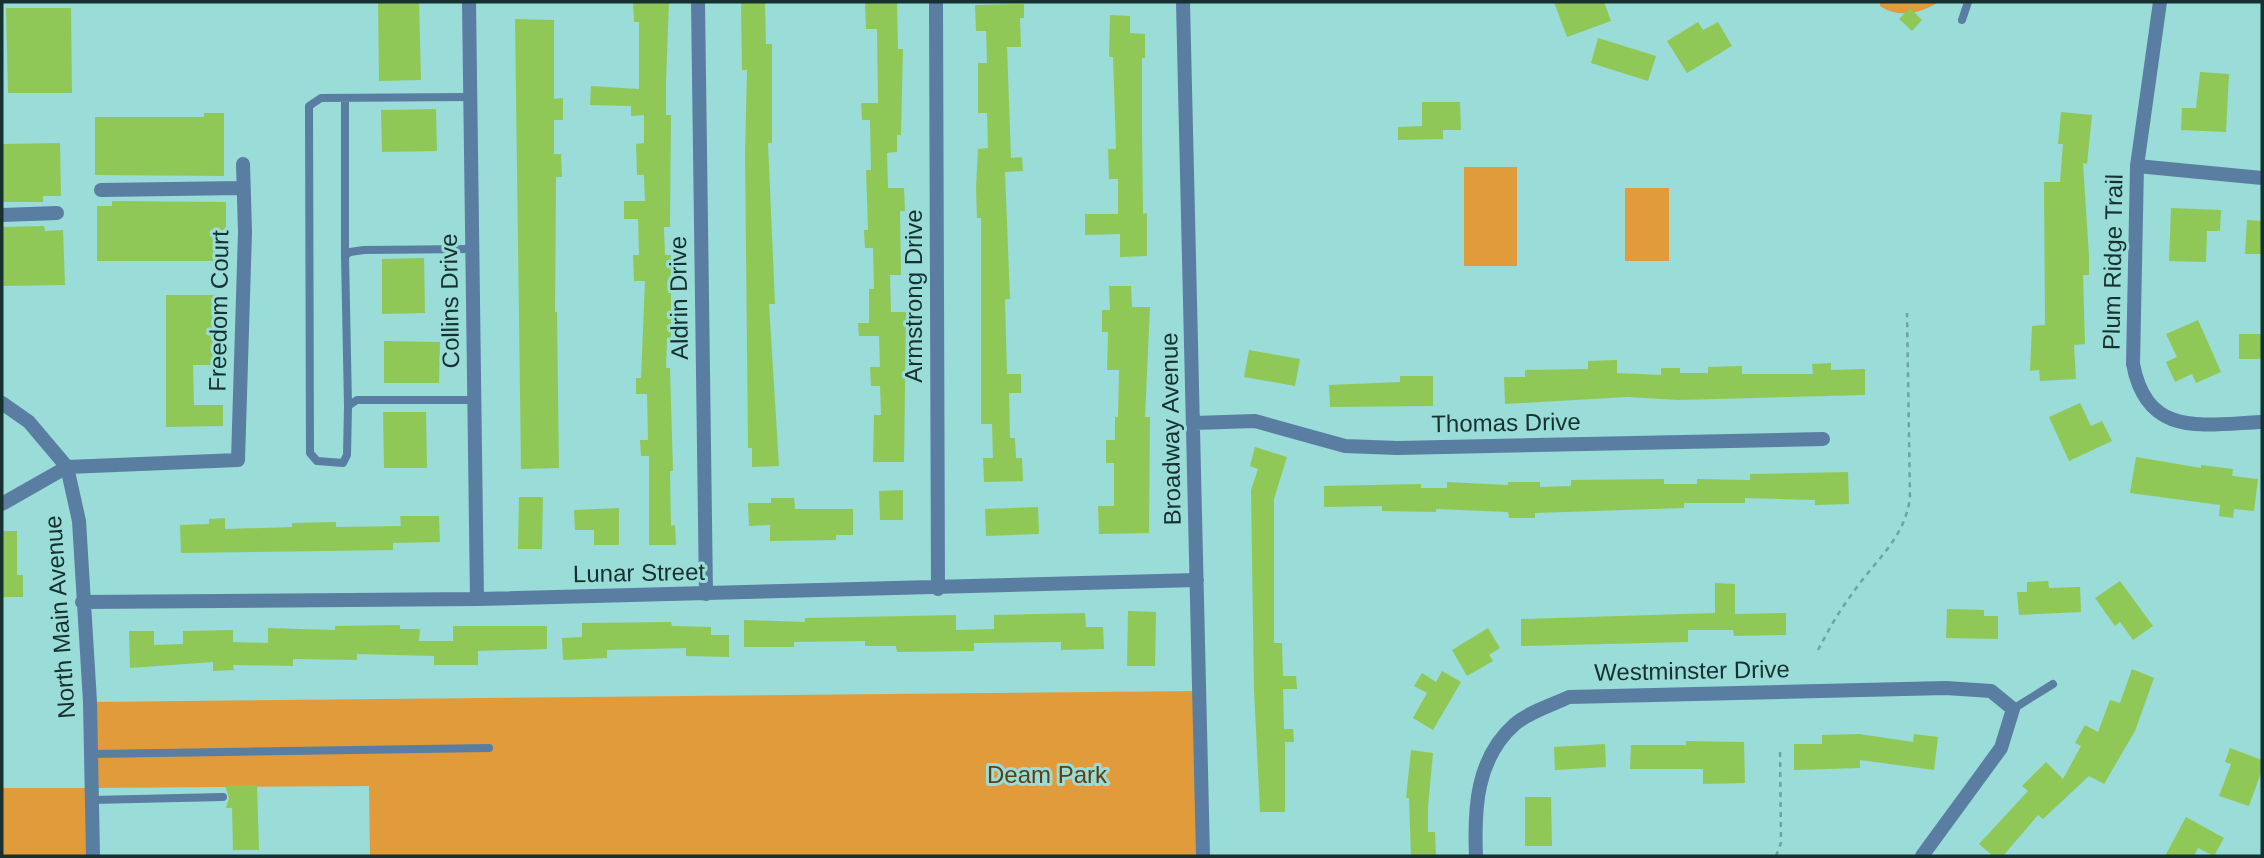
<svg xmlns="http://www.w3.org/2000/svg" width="2264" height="858" viewBox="0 0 2264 858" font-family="Helvetica,sans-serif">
<rect width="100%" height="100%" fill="#99dcd8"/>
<!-- green -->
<path fill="#e29b3a" d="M1880,2H1936L1937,3C1919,14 1897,18 1880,6Z
M1464,167H1517V266H1464Z
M1625,188H1669V261H1625Z
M1199,691L1203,856H370L369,786L92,788L93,856H2V788H92L90,702Z"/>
<!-- building -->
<path fill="#90c857" d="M378,2H419L421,80L379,81Z
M633,2H669L666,82V115H671L670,227H664L665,255H671V339L667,338L666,368H670L673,471H670L671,526L675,525L676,545H649V456H641L640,440H648L647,394H636V378H641L645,281H634L633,255H639L638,219H624V201H645L644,175H637L636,144L644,143V115L631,116V106L590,105L591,86L639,89V22H634Z
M741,2H765L766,44H772V143H768L775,304H769L779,466L752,467V448H748L745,153L747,70H742Z
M865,2H897L898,49H903L901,135H897V152L887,153L888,188H904L905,211H900L901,275H890L891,312H906L904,462H873L874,415H881L880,386H871L870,367H880L879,336H859L858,323H869V289H874L873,248H865L864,230H868L866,170H871L870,120H862L861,103H878L877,29H866Z
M1554,2H1604L1611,21L1567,37Z
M1024,4V18H1020L1021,47H1007L1011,158L1022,157L1023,171L1005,172L1010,299H1005L1007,374H1021V393H1009L1010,438H1015L1016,458H1022L1023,481L984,482L983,458H993L992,424H981V218H977L976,188L978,149L988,148L987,113H978V63H987L986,31H976L975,5Z
M6,8H71L72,93H8Z
M1910,8L1922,20L1912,31L1899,19Z
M1110,15L1130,16V33L1145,34V58H1142V130L1143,214L1147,213V256L1120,257V234L1085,235V214H1118V179H1109L1108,149H1116L1113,57H1109Z
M515,19L554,20V99L563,98V120H554V154H561L562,177H556L555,312H557L559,468L521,469Z
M1698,22L1703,30L1718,22L1732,46L1687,73L1667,41Z
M1598,38L1656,56L1648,81L1591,63Z
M2200,72L2229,74L2226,132L2181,130L2182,108H2196Z
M1422,102H1460L1461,130H1443V139L1398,140V127L1422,126Z
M436,109L437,151L382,152L381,110Z
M2061,112L2092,115L2087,164L2083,163L2089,256V275H2083L2085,344L2074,345L2076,379L2040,381L2039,370L2030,371L2032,326L2045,325L2044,182H2060L2063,144H2058Z
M204,113H224V176L95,175V117H204Z
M60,143L61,196H43V202H2V144Z
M112,201L226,202V261H97V206H112Z
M2171,208L2221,210L2220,231H2207L2206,262L2169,261Z
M2247,220L2262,221V254H2245Z
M44,226L45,231L63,230L65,285L2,286V227Z
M424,258L425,313L382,314V259Z
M1109,286H1131L1132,307H1150L1145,417H1150L1149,533L1099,534L1098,506H1114V463H1106V440H1115V417H1118L1119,370H1107L1108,332H1102V310H1110Z
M166,295H221L222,365H193L194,405H223V426L166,427Z
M2198,320L2221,372L2196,383L2192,374L2175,382L2166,362L2177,357L2166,334Z
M2239,334H2262V359H2239Z
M384,341L440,342L439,383H384Z
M1249,350L1300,359L1295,386L1244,377Z
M1617,360V373L1661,375V368H1680V373H1708V367L1742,366V374H1813L1812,364L1831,363V370L1865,369V395L1679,400L1627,397L1505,404L1504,377H1525V370L1588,369V361Z
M1400,376H1433V406L1330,407L1329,385L1400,382Z
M2080,403L2091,426L2102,421L2112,441L2069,461L2049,417Z
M383,412H426L427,468H384Z
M1255,447L1287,457L1274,499V643H1282L1283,676H1296L1297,689H1283L1284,729H1293L1294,742H1285V812H1260L1254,690L1251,490L1258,469L1250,466Z
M2136,457L2201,468V465L2233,469L2232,476L2258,479L2254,511L2234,509L2233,518L2219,516L2220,505L2130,493Z
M1848,472L1849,504L1815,505V500L1745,498V503H1684V508L1535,513V518H1509L1508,512L1436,509V512L1382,511V506L1324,507V486L1421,484V488H1447V482L1508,485V482H1540V487L1571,486V480L1664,479V484H1697V479L1750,480V474Z
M903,490V520H880L879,491Z
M519,497H543L542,549H518Z
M771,498H794L795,509H853V535H836V540L770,541V525L749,526L748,503H771Z
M1038,507L1039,534L986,536L985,509Z
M619,508V545H594V530H575L574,510Z
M400,516H439L440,542L393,543V550L181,553L180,525L209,524V519L225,518V529L292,527V523L336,522V527L401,526Z
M2,531H17V575H23V597H2Z
M2048,581L2049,588L2080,587L2081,612L2019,615L2017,592H2027V582Z
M2120,581L2153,626L2133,640L2120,622L2115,626L2095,598Z
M1715,583L1735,584V614L1786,613V635L1734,636L1733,630H1688V642L1521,646V619L1715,613Z
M1947,609L1984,610V616H1998V639L1946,638Z
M1128,611L1156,612L1155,666H1127Z
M1085,613L1086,627H1103L1104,649L1061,650V642L974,643V651L897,652L896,646H865V641L794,642V647H744V620L805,622V618L956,615V630L994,629V615Z
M671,622L672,626L711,627V635H729V657L686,656V648L607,650V658L563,660L562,638L582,637V623Z
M400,625V629H420L419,641H453V626H547V649L478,651V665H434V656L357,654V660L293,659V666L233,665L234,670L213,671V662L130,668L129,631H154V645L183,644V631L233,630V642L268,643V628L335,630V626Z
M1488,628L1500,648L1489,655L1493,661L1467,676L1452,650Z
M2132,669L2154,678L2135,731L2104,784L2089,776L2043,819L2038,815L2003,856H1993L1979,844L2028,791L2022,786L2046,762L2063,779L2081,746L2075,743L2085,725L2098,732L2110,700L2120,703Z
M1442,671L1461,682L1433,730L1413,718L1427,693L1414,686L1422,673L1436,682Z
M1859,734L1913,742L1914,734L1938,737L1934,770L1860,760V768L1794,770V744H1822V735Z
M1686,741L1744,742L1745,783L1703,784V769H1630L1631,745H1686Z
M1605,744L1606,767L1555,770L1554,747Z
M2230,748L2262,760V770L2249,806L2219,796L2231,764L2225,762Z
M1411,750L1433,753L1428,807V832H1435L1436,856H1411L1409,798H1406Z
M257,785L259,850H233L232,808H226L229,798L225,786Z
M1525,797H1551L1552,846H1525Z
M2186,817L2224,838L2214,856L2198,848L2194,856H2165Z"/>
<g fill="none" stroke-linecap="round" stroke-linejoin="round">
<!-- path -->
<path stroke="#6ea4a1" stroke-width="2.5" stroke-dasharray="5 5" stroke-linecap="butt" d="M1818,650C1828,631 1839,611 1852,594C1875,560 1904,540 1910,498L1907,313
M1776,856L1781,843L1780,748"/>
<!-- lane -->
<path stroke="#5a7da2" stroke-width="8" d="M1962,20L1968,2
M470,97L321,98L309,106L310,453L317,461L343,463L347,455L348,406L357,400H474
M345,99V256
M348,406L345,256L350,252L364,250L472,249
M2013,709L2053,684
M92,754L489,748
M92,800L223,797"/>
<!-- street -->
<path stroke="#5a7da2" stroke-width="14" d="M469,2L477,599
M698,2L706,594
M936,2L938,589
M1183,2L1203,856
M2160,2L2137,166L2133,364C2147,437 2200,425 2260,422
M2137,166L2262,178
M101,190L242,188
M2,215L57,213
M2,403L29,422L67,467L79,521L90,702L93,856
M1194,423L1255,421L1345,446L1397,448L1823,439
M2,504L67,467L238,460L245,232L243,164
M82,602L477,599L1197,580
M1476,856C1474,809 1476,758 1515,724C1529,712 1552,705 1569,697L1946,688L1991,691L2013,709L2001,748L1922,856"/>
</g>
<g text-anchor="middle" stroke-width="6" stroke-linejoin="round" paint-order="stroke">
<!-- street labels -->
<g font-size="24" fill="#163130" stroke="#99dcd8">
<text transform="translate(2113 262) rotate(-89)" y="8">Plum Ridge Trail</text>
<text transform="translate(914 296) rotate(-90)" y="8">Armstrong Drive</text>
<text transform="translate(679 298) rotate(-91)" y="8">Aldrin Drive</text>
<text transform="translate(450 301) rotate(-91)" y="8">Collins Drive</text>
<text transform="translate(219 311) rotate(-89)" y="8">Freedom Court</text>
<text transform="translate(1506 423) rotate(-1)" y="8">Thomas Drive</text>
<text transform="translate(1171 429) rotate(-91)" y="8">Broadway Avenue</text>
<text transform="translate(639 573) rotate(-1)" y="8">Lunar Street</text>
<text transform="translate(60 617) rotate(-94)" y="8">North Main Avenue</text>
<text transform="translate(1692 671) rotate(-1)" y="8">Westminster Drive</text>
</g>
<!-- park labels -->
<g font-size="24" fill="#5f3e11" stroke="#99dcd8">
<text x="1047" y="783">Deam Park</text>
</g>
</g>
<!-- border -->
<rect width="2264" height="858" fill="none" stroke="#163130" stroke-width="7"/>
</svg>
